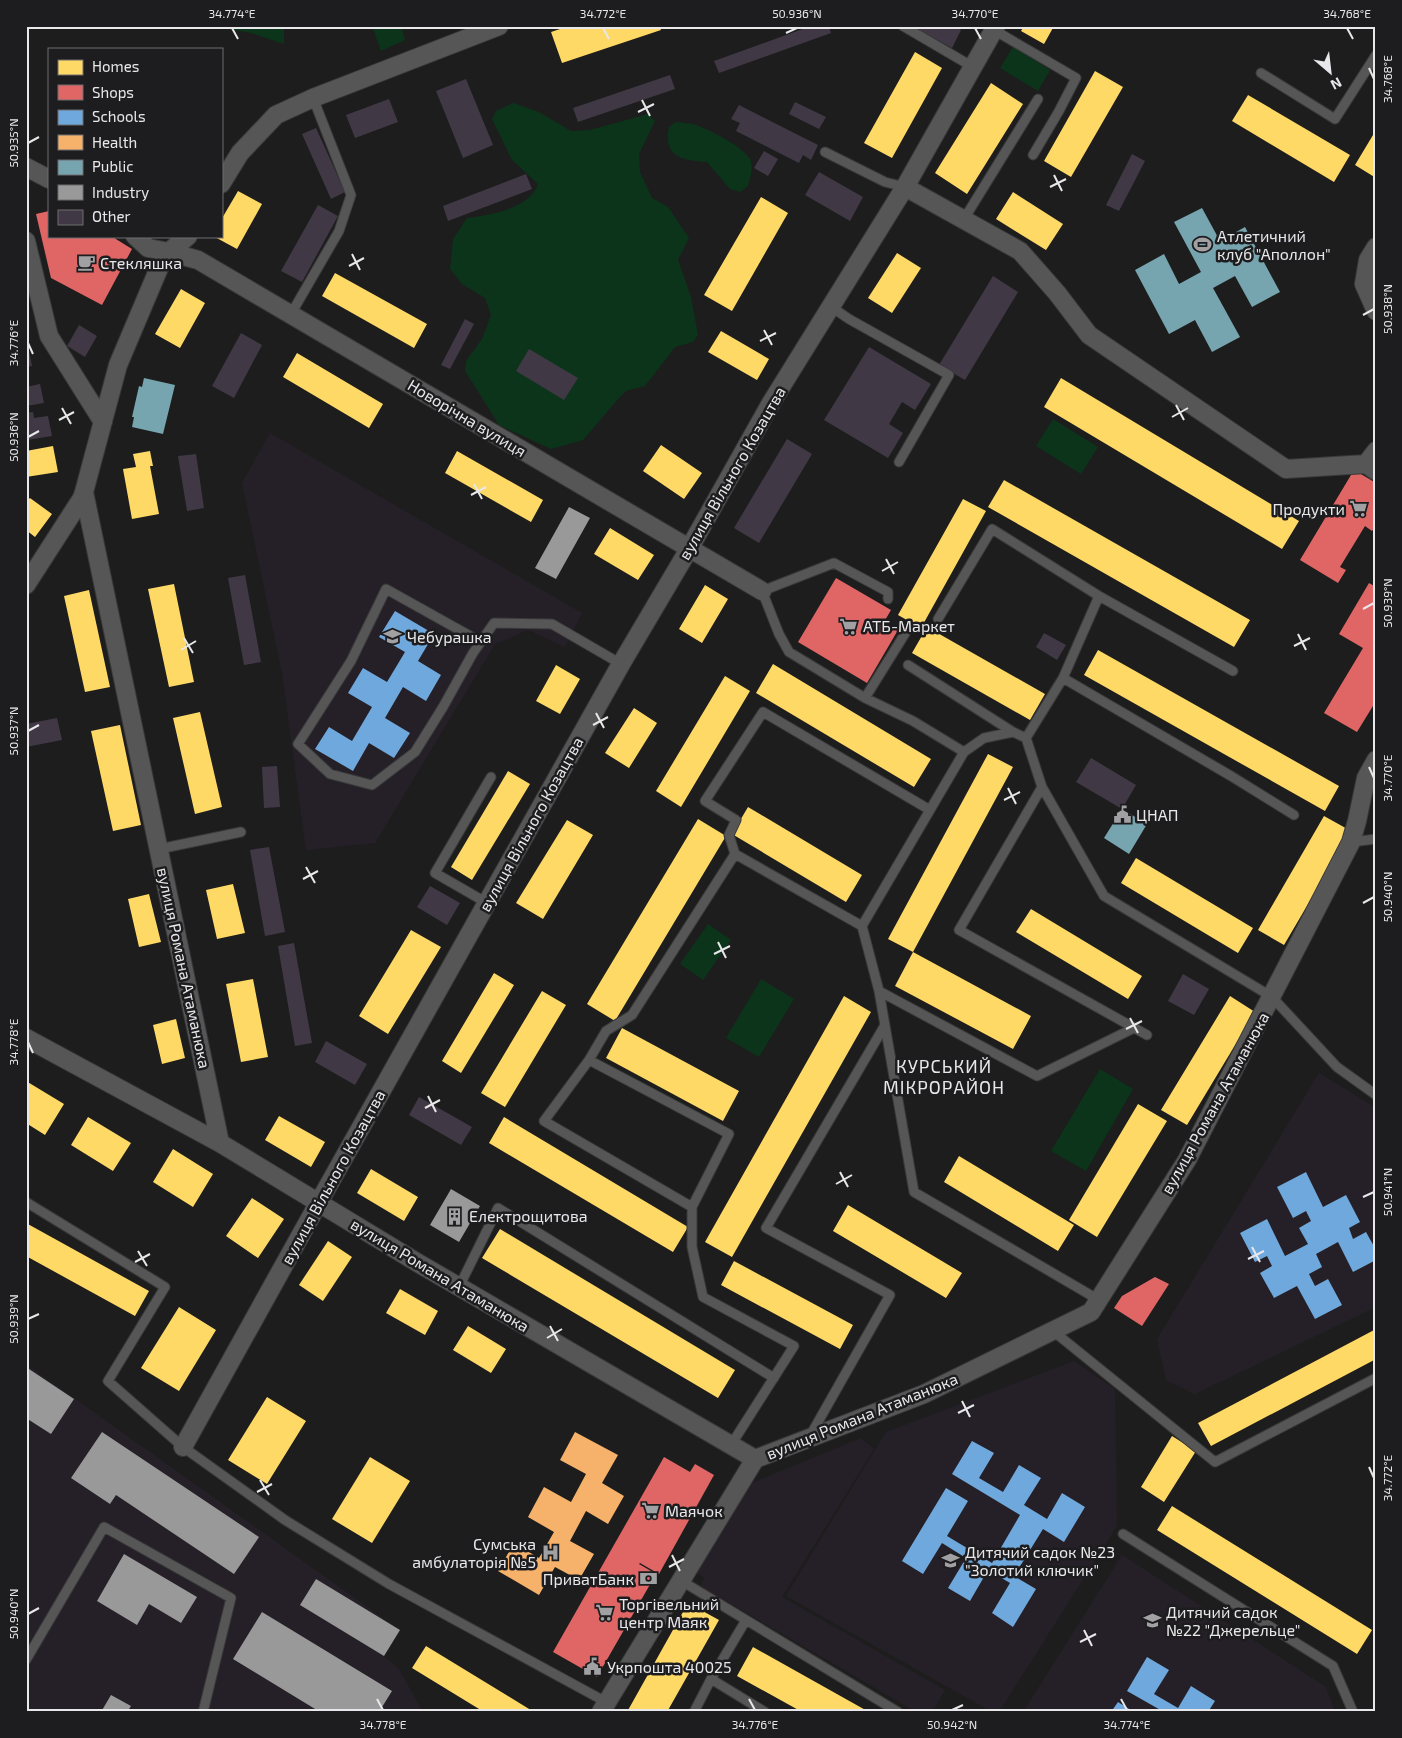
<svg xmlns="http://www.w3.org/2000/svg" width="1402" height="1738" viewBox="0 0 1402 1738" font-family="'Exo 2',sans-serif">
<rect width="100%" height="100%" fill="#1d1d1d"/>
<!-- built -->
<path fill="#252027" d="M270,433L582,613L565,647L528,630L495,644L375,843L306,850L282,673L242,483Z
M1319,1073L1376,1108V1307L1195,1394L1166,1380L1157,1339Z
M1074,1361L1115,1389L1117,1526L999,1712H992L786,1596L886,1432Z
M26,1364L400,1630L384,1656L399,1669L423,1712H26Z
M861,1438L874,1449L782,1597L945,1690L933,1712H916L700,1586L704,1577L695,1573L747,1485Z
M1122,1555L1326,1687L1335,1712H1023Z"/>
<!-- green -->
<path fill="#0c341a" d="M228,26H284V44L251,33L228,29Z
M372,26H401L405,40L381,51Z
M1013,47L1050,70L1038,91L1000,68Z
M513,103L539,112L571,131L590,130L648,114L655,121L639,154L640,172L652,198L668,207L689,238L678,260L691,297L698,335L693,342L675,347L645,386L626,391L619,398L583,440L551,449L499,425L465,371L466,361L482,339L491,315L485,298L462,284L450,269L453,239L467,218C489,215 530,209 538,184L512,160L492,119L496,111Z
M676,122C683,123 690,123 696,125C710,130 742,146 750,159C754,167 750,178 748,186L740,192L730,189L707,162C681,160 663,157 669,127Z
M1053,419L1098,447L1081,474L1036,446Z
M708,924L731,940L703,980L680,964Z
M761,979L794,999L759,1057L726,1038Z
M1100,1069L1133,1089L1086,1171L1051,1151Z"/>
<!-- homes -->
<path fill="#ffd966" d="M569,26H659L661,30L562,63L551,32Z
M1024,26H1054L1044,44L1021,31Z
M915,52L942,68L892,158L864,143Z
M1095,71L1123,87L1071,177L1044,161Z
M991,83L1023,104L967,194L935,173Z
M1248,95L1350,155L1334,182L1232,121Z
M1376,130V178L1355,165Z
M238,191L262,204L237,249L213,236H221V220Z
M1013,192L1063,224L1046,250L996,219Z
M761,197L788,213L732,311L704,295Z
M897,253L921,268L892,313L868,298Z
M335,273L427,324L414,348L322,296Z
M181,289L205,303L180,348L155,334Z
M721,331L769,359L757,380L708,352Z
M297,353L383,404L369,428L283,377Z
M1061,378L1299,521L1282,549L1044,407Z
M661,445L702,473L684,499L643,471Z
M53,446L58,472L26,477V451Z
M150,451L153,466H150L159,514L132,519L123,469L136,467L133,454Z
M457,451L543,500L531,522L445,473Z
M1004,480L1250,620L1234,647L988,507Z
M30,498L52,514L35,537L26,530V502Z
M963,499L986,511L921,628L898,615Z
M610,528L654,555L638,580L594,554Z
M174,584L194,682L169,687L148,589Z
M705,585L728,599L702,643L679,629Z
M89,590L110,687L85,692L64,596Z
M927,627L1045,694L1030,720L912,653Z
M1098,650L1339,786L1325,811L1084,675Z
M773,664L931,759L914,787L756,693Z
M556,665L580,679L560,714L536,701Z
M725,676L750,691L681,807L656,791Z
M634,708L657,723L629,768L605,753Z
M200,712L222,807L195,814L173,718Z
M120,725L141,825L113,831L91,731Z
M988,754L1013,767L913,952L1031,1016L1013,1049L895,986L913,952L888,939Z
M508,771L530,784L472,880L451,867Z
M748,807L862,875L846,902L732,834Z
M1324,816L1351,831L1284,945L1258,930Z
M698,819L726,836L615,1021L587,1004Z
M567,820L593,835L543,919L516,903Z
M1136,858L1253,928L1238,953L1121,883Z
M233,884L245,933L217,939L206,890Z
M149,894L161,942L139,947L128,899Z
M1031,909L1142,976L1128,999L1016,932Z
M411,930L441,947L388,1034L359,1016Z
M494,973L514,985L461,1073L442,1061Z
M253,979L268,1057L241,1062L226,984Z
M542,991L566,1005L505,1107L481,1093Z
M844,996L871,1012L732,1257L705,1242Z
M1230,996L1255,1012L1187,1125L1161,1110Z
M176,1019L185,1058L162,1064L153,1025Z
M622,1028L739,1091L723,1121L606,1058Z
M26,1081L64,1104L45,1135L26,1123Z
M1138,1104L1167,1121L1097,1237L1069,1220Z
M279,1116L325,1142L311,1167L265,1140Z
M88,1117L131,1143L113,1171L71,1145Z
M504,1117L688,1227L673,1252L489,1143Z
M173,1149L213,1174L193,1207L153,1182Z
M959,1156L1074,1225L1058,1251L944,1182Z
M371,1169L418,1197L404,1221L357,1193Z
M252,1198L284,1219L258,1258L226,1236Z
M848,1205L962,1273L946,1298L833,1231Z
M26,1223L149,1291L135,1316L26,1256Z
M500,1229L735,1370L718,1398L482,1258Z
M328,1241L352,1257L323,1301L299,1285Z
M734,1261L853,1325L840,1349L721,1285Z
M400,1289L438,1311L425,1335L386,1313Z
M179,1307L216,1330L179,1391L141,1368Z
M468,1326L506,1349L491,1373L453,1350Z
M1376,1329V1359L1211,1446L1198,1423Z
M267,1397L306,1421L267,1484L228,1460Z
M1172,1436L1196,1451L1164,1502L1141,1487Z
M370,1457L410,1481L372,1543L332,1519Z
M1172,1506L1372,1630L1357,1654L1157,1530Z
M688,1603L719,1620L667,1712H627Z
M426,1646L534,1712H484L412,1668Z
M753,1647L869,1712H802L737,1676Z"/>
<!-- shops -->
<path fill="#e06666" d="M49,211V236H111L132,249L102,305L51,278L36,214Z
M1354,470L1376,483V525L1372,531L1365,526L1340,567L1346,570L1338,583L1300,560Z
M836,578L891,610L884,622L898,630L867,683L798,642Z
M1369,583L1376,587V701L1357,732L1324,713L1363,648L1339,634Z
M1155,1277L1169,1284L1142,1326L1114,1308L1122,1296Z
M664,1457L690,1472L695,1464L714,1475L659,1574L640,1563L639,1564L656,1574L597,1677L553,1652Z"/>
<!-- schools -->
<path fill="#6fa8dc" d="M395,611L434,634L418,661L441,675L426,701L403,687L385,718L410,733L394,758L369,743L353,771L315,749L329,727L352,741L372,707L348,693L363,668L387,682L405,652L379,637Z
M1306,1172L1323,1207L1346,1195L1360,1222L1349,1228L1353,1239L1366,1232L1376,1250V1260L1353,1272L1338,1242L1316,1254L1322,1267L1309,1274L1315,1286L1328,1279L1342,1305L1315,1319L1297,1286L1274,1298L1260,1273L1272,1266L1267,1256L1255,1262L1240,1233L1267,1219L1285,1256L1308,1244L1299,1228L1311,1221L1306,1211L1293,1218L1277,1187Z
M972,1441L994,1453L979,1478L1003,1492L1019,1465L1041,1478L1024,1505L1047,1519L1062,1493L1085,1507L1064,1542L1043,1529L1014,1576L1036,1589L1013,1627L992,1613L1010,1583L988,1570L970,1601L948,1588L966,1558L942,1543L923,1574L902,1561L946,1488L968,1501L947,1536L992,1563L1020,1515L952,1474Z
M1147,1657L1169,1670L1154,1694L1178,1708L1191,1686L1215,1701L1208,1712H1164L1127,1691Z
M1118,1702L1134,1712H1111Z"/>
<!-- health -->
<path fill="#f6b26b" d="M575,1432L618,1455L602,1483L624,1496L608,1524L586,1511L570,1541L594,1554L579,1580L555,1567L539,1595L498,1571L514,1543L539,1558L554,1532L528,1517L544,1487L571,1502L586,1474L560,1460Z"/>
<!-- public -->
<path fill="#76a5af" d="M1202,208L1220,241L1245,227L1280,292L1252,307L1235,276L1213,288L1240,337L1212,352L1195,320L1169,334L1135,270L1164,254L1179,284L1201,272L1174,222Z
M144,378L175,385L163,434L132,427L134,417H132L139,386L142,387Z
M1122,809L1147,824L1129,854L1104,838Z"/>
<!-- industry -->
<path fill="#999" d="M569,507L590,518L556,579L535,568Z
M451,1189L480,1206L459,1242L430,1225Z
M26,1367L74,1399L51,1434L26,1418Z
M102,1432L259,1537L234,1574L116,1495L110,1504L71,1478Z
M124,1554L197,1597L181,1623L149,1604L137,1625L97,1601Z
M316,1579L400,1630L384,1656L300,1605Z
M262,1612L392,1691L379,1712H320L233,1659Z
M111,1695L131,1706L127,1712H101Z"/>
<!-- building -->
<path fill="#413845" d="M811,26H829L831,33L719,73L714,61Z
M912,26H954L961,30L952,48Z
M670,75L675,89L578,122L573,108Z
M466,79L493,145L463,158L436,91Z
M389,99L398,122L355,138L346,115Z
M795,102L826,117L819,129L789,114Z
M739,105L818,145L811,160L803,155L799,163L736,131L740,123L731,119Z
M316,128L345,192L331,199L302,134Z
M764,151L778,159L768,176L754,168Z
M1132,154L1145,161L1119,211L1106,205Z
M819,172L863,197L850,221L805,195Z
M526,174L532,189L448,221L443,206Z
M318,205L338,216L302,282L281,271Z
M993,276L1018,292L965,380L939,365Z
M465,319L474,324L450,369L441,365Z
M79,325L97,336L85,357L67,346Z
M241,333L262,345L234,398L212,386Z
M26,345H28L32,366L26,367Z
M869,347L931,384L915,410L902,402L889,424L903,433L888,458L824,420Z
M529,349L578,378L564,400L516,371Z
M40,384L44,403L26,406V387Z
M33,412L34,418L48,416L52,436L27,440L26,413Z
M787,439L812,454L759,543L734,528Z
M196,454L204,508L187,511L178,456Z
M245,575L261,662L244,665L228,578Z
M1044,633L1066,645L1057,660L1036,647Z
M57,718L62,740L26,747V724Z
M1091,758L1136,785L1122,809L1076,782Z
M277,766L280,807L264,808L262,767Z
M269,847L285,932L265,936L250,850Z
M430,886L460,903L447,925L417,907Z
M294,943L312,1043L295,1046L278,946Z
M1183,974L1209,989L1194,1015L1168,1001Z
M326,1041L367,1064L355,1085L315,1062Z
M419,1097L472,1127L461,1145L409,1115Z"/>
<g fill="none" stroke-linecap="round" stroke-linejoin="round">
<defs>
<path id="lane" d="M903,26L973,67
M994,30L1076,78L1059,111L1033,155
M1261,73L1335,119L1376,55
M825,152L885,182L905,187
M964,219L1038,99
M830,306L849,319L949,375L899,462
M291,314L339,231L351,195L313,98
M888,599V592L834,563L762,591L779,634L789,652L865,698L913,721L964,752L984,738L1013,732L1026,738L1042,787L1104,896L1272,997L1337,1067L1376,1095
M938,619L992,529L1099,596
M481,642L386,589L351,661L298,744L330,774L372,785L415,752L443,707L473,653L494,623L552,624L621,664
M908,665L1013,732
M1063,678L1231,776L1294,815
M865,698L906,632
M1026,738L1063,678L1099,596L1233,671
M964,752L862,926L879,991L1037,1076L1134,1028
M1042,787L959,930L1147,1035
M1351,842L1376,839
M159,849L241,832
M487,903L435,873L491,777
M862,926L735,854L729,835L736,820L705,801L763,712L930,810
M879,991L914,1192L1099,1300
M589,1060L544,1121L692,1207
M26,1202L165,1287L108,1381L183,1447L285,1520L389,1584L606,1702
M459,1287L498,1208L774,1378
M1053,1331L1215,1462L1376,1378
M810,1436L890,1295L766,1228L885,1025
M731,1445L794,1346L703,1297L692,1247V1207L729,1134L589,1060L606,1031L632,1015L735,854
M1123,1534L1333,1666L1353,1712
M680,1580L898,1712
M746,1620L711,1679L765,1712
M26,1660L104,1527L231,1598L203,1712
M694,1712L711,1679"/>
<path id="street" d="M26,167L49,179
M221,184L240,153L276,115L313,98L499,26
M905,187L1020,251L1057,293L1089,335L1286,469L1366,464L1376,471
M135,236L148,248L169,252L188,236
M26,241L49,336L103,422
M1376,247L1368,260L1364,284L1376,311
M1366,464L1376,451
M26,585L82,498L84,492
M762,591L198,260L169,252L159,268L118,365L84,492L220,1143L418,1263L755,1459L924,1394L1091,1312L1187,1160L1351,842L1357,821L1366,778L1376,760
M26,1038L220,1143
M183,1447L319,1202L621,664L689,549L771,403L905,187L996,26
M601,1712L755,1459"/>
</defs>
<!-- lane casing -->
<use href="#lane" stroke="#39393a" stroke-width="11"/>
<!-- street casing -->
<use href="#street" stroke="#39393a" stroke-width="20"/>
<!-- lane -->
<use href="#lane" stroke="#555655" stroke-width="9"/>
<!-- street -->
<use href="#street" stroke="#555655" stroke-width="18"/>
</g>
<!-- ticks -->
<path fill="none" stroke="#e8e7e9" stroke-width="2" d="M232,28L238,39M603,28L609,39M975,28L981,39M1347,28L1353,39M786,33L797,28M1369,68L1374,79M642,100L650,116M638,112L654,104M28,143L39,137M1054,175L1062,191M1050,187L1066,179M352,254L360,270M349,266L364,258M1363,315L1374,309M764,330L772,345M760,341L776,333M28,343L33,354M1176,405L1184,420M62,408L71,424M1172,417L1188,408M59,420L74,412M28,437L39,431M474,484L482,499M471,495L486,487M886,559L894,574M882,571L898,562M1363,609L1374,603M1298,634L1306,650M184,638L193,653M1294,646L1310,638M181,650L196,641M596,713L604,728M593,725L608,717M28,731L39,725M1369,767L1374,778M1008,788L1016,804M1004,800L1020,792M306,867L315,883M303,879L318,871M1363,903L1374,897M718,942L726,958M714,954L730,946M1130,1018L1138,1033M1126,1029L1142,1021M28,1042L33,1053M428,1096L436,1112M425,1108L440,1100M840,1172L848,1187M836,1184L852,1175M1363,1197L1374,1192M1252,1247L1260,1262M138,1251L147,1266M1248,1259L1264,1251M135,1262L150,1254M28,1319L39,1314M550,1326L558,1341M547,1338L562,1329M962,1401L970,1417M958,1413L974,1405M1369,1467L1374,1478M260,1480L269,1495M257,1492L272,1484M672,1555L680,1571M669,1567L684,1559M28,1614L39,1608M1084,1630L1092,1646M1080,1642L1096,1634M377,1699L383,1710M749,1699L755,1710M1121,1699L1127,1710M952,1710L963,1705"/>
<!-- icons -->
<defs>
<symbol id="stadium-bare" viewBox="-9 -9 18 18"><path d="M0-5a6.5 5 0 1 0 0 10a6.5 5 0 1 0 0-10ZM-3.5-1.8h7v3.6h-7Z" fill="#a1a0a2" stroke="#1d1c1e" stroke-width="2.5" paint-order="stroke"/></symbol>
<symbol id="cafe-bare" viewBox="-9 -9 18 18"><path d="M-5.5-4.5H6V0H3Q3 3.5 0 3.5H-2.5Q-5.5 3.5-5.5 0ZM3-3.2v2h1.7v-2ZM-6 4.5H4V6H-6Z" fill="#a1a0a2" stroke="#1d1c1e" stroke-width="2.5" paint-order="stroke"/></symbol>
<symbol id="supermarket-bare" viewBox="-9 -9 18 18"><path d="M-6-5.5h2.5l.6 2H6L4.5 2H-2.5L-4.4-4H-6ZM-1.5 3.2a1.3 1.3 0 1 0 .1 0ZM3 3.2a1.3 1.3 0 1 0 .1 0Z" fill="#a1a0a2" stroke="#1d1c1e" stroke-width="2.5" paint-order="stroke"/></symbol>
<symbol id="school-bare" viewBox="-9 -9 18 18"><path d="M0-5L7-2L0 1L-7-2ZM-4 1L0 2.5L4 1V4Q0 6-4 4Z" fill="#a1a0a2" stroke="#1d1c1e" stroke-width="2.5" paint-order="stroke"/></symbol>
<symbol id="civic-bare" viewBox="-9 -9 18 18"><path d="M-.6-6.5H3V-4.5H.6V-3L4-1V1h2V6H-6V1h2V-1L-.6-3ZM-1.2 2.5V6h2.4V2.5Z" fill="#a1a0a2" stroke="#1d1c1e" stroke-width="2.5" paint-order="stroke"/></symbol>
<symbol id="building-bare" viewBox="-9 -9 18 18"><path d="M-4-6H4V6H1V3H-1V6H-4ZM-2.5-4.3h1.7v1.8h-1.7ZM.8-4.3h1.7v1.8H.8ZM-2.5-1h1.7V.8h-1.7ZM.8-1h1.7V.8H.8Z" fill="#a1a0a2" stroke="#1d1c1e" stroke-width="2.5" paint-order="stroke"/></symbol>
<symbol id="hospital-bare" viewBox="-9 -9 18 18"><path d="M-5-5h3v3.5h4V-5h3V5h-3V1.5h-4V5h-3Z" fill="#a1a0a2" stroke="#1d1c1e" stroke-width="2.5" paint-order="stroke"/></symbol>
<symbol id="bank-bare" viewBox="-9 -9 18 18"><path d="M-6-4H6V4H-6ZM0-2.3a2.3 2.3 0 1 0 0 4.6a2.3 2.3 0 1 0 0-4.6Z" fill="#a1a0a2" stroke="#1d1c1e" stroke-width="2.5" paint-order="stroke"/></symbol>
</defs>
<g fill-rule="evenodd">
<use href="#stadium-bare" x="1190" y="232" width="25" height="25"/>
<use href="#cafe-bare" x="74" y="250" width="25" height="25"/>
<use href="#supermarket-bare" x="1346" y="496" width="25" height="25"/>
<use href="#supermarket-bare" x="836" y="614" width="25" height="25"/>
<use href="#school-bare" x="380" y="624" width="25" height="25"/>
<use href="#civic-bare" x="1110" y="802" width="25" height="25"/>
<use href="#building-bare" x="442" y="1204" width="25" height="25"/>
<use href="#supermarket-bare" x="638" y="1498" width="25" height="25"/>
<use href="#hospital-bare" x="538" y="1540" width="25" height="25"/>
<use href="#school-bare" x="938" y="1548" width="25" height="25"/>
<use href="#bank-bare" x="636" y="1566" width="25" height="25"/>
<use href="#supermarket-bare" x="592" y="1600" width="25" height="25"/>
<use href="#school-bare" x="1140" y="1608" width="25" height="25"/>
<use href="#civic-bare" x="580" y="1654" width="25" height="25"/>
</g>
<g text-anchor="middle" stroke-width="5" stroke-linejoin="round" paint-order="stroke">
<!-- poi labels -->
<g font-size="16" fill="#e8e7e9" stroke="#1d1c1e" text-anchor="start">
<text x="1217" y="242">Атлетичний<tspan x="1217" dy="18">клуб "Аполлон"</tspan></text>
<text x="100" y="269">Стекляшка</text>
<text x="1345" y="515" text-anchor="end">Продукти</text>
<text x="863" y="632">АТБ-Маркет</text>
<text x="407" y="643">Чебурашка</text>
<text x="1136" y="821">ЦНАП</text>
<text x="469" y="1222">Електрощитова</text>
<text x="665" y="1517">Маячок</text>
<text x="536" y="1550" text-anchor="end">Сумська<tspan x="536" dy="18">амбулаторія №5</tspan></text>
<text x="965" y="1558">Дитячий садок №23<tspan x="965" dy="18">"Золотий ключик"</tspan></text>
<text x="634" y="1585" text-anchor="end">ПриватБанк</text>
<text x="619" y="1610">Торгівельний<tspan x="619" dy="18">центр Маяк</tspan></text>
<text x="1166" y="1618">Дитячий садок<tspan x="1166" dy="18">№22 "Джерельце"</tspan></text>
<text x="607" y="1673">Укрпошта 40025</text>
</g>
<!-- street labels -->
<g font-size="16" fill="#e8e7e9" stroke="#1d1c1e">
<text transform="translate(467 418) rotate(31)" y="6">Новорічна вулиця</text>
<text transform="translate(732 473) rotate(-60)" y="6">вулиця Вільного Козацтва</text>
<text transform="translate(531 824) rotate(-61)" y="6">вулиця Вільного Козацтва</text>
<text transform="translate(184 968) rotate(78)" y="6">вулиця Романа Атаманюка</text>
<text transform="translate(1215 1103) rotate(-61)" y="6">вулиця Романа Атаманюка</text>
<text transform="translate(333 1177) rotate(-61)" y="6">вулиця Вільного Козацтва</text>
<text transform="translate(440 1275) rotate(31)" y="6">вулиця Романа Атаманюка</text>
<text transform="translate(862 1416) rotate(-22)" y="6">вулиця Романа Атаманюка</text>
</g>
<!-- neighbourhood labels -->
<g font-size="18" letter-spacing="1" fill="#e8e7e9" stroke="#1d1c1e">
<text x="944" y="1073">КУРСЬКИЙ<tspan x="944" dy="21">МІКРОРАЙОН</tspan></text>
</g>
</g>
<!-- border -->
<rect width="1402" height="1738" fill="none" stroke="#1d1c1e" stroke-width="55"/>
<!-- legend -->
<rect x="48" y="48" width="175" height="190" fill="#1d1c1e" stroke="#6e6d6f"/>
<rect x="58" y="60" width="25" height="15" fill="#ffd966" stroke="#6e6d6f"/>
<text x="92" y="72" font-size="15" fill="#e8e7e9">Homes</text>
<rect x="58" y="85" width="25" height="15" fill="#e06666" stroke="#6e6d6f"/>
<text x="92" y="98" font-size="15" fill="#e8e7e9">Shops</text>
<rect x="58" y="110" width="25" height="15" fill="#6fa8dc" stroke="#6e6d6f"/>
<text x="92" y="122" font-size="15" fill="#e8e7e9">Schools</text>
<rect x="58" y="135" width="25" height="15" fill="#f6b26b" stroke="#6e6d6f"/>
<text x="92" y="148" font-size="15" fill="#e8e7e9">Health</text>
<rect x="58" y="160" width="25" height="15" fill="#76a5af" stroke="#6e6d6f"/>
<text x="92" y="172" font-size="15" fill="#e8e7e9">Public</text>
<rect x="58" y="185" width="25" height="15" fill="#999999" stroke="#6e6d6f"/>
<text x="92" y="198" font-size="15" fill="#e8e7e9">Industry</text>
<rect x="58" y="210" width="25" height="15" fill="#413845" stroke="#6e6d6f"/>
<text x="92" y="222" font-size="15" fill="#e8e7e9">Other</text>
<!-- north arrow -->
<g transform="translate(1330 72) rotate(152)" stroke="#1d1c1e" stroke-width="4" paint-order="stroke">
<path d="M0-4L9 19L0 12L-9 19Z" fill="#e8e7e9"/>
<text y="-8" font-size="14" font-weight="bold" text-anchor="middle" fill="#e8e7e9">N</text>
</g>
<rect x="28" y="28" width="1346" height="1682" fill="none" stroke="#e8e7e9" stroke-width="2"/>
<g font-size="12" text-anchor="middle" fill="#e8e7e9">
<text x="232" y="18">34.774°E</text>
<text x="603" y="18">34.772°E</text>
<text x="797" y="18">50.936°N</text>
<text x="975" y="18">34.770°E</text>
<text x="1347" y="18">34.768°E</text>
<text transform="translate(1388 79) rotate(-90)" y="4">34.768°E</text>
<text transform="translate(14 143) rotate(-90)" y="4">50.935°N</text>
<text transform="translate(1388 309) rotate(-90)" y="4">50.938°N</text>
<text transform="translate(14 343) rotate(-90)" y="4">34.776°E</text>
<text transform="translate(14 437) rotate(-90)" y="4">50.936°N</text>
<text transform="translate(1388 603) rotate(-90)" y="4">50.939°N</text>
<text transform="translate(14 731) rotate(-90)" y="4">50.937°N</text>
<text transform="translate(1388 778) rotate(-90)" y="4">34.770°E</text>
<text transform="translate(1388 897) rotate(-90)" y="4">50.940°N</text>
<text transform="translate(14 1042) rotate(-90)" y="4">34.778°E</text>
<text transform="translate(1388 1192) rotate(-90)" y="4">50.941°N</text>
<text transform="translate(14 1319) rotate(-90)" y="4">50.939°N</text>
<text transform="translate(1388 1478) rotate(-90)" y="4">34.772°E</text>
<text transform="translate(14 1614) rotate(-90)" y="4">50.940°N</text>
<text x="383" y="1729">34.778°E</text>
<text x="755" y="1729">34.776°E</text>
<text x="952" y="1729">50.942°N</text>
<text x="1127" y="1729">34.774°E</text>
</g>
</svg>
